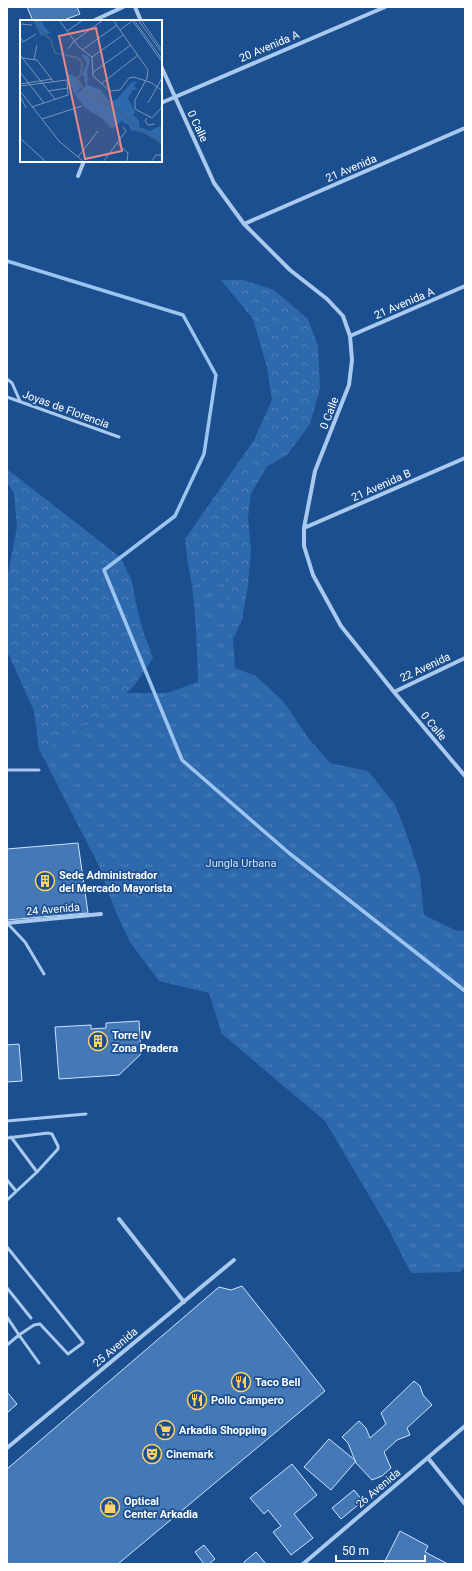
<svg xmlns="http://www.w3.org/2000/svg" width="472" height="1571" viewBox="0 0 472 1571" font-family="Roboto,sans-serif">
<defs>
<pattern id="forest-crowns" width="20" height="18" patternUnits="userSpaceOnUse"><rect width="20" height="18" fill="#2e69ad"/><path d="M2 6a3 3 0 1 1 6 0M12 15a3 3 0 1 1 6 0" fill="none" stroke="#4d80b9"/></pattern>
<pattern id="park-tufts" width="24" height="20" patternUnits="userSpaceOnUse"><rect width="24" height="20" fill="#2e69ad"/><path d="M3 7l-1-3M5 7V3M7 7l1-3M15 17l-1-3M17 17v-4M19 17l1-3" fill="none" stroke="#4d80b9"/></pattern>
</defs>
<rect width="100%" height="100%" fill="#1b4f8f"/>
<!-- forest -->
<path fill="url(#forest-crowns)" d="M221,280H243L274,290L308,319L318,346L320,388L310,424L287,455L267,466L251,494L248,518L251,549L248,586L242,620L233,639L227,613L224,572L192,586L187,557L185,539L254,440L272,400L267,367L253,319Z
M7,469L120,557L132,581L136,604L143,631L153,658L134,686L101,717L41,753L39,750L34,711L7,651V579L17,527L14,493L7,483Z"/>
<!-- park -->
<path fill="url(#park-tufts)" d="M224,572L227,613L233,639L235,668L256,676L284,702L309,739L330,763L368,771L394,803L406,832L420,875L424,915L457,931L465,930V1267L460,1272L411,1273L387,1226L325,1121L222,1034L209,993L159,981L130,942L115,910L99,866L41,753L101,717L126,693H167L198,682C197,650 196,618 192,586Z"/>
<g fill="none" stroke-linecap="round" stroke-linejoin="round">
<!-- stream -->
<path stroke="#9cc4f0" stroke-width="3.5" d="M7,261L183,315L216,375L204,454L175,516L104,570L182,760L289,853L465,991"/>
</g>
<!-- building -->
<path fill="#4478b7" stroke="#cfe3fa" d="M27,7H77L80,14L61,21H33Z
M78,843L88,913L7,920V849Z
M139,1021L141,1054L119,1075L59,1079L55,1027L91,1025V1029L106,1028V1023Z
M19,1044L22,1081L7,1082V1045Z
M242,1286L325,1391L118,1564H7V1469L219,1287L231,1290Z
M414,1381L420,1386L423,1395L432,1405L407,1428L410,1435L397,1440L384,1452L391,1468L382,1476L372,1480L356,1463L348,1443L342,1437L359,1421L366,1428L370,1438L386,1424L381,1413Z
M7,1392L17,1404L7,1413Z
M329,1439L356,1461L331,1490L304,1467Z
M292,1464L317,1495L294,1514L313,1538L291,1555L273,1532L281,1526L268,1510L264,1514L250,1498Z
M354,1490L363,1501L341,1519L332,1508Z
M400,1531L428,1546L425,1552L448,1564H386L384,1563Z
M204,1545L215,1559L209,1564H204L195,1552Z
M256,1552L266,1564H245L244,1562Z"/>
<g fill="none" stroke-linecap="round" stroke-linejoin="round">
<!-- service -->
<path stroke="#a9c9ee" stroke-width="3" d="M7,379L12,383L20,401
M7,397L119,437
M7,770H39
M7,923L25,942L44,974
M7,1121L86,1114
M11,1137L37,1172
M7,1138L48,1133L52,1134L58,1146V1149L37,1172L7,1200
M7,1180L16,1191
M7,1247L83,1342V1343L68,1354L40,1324L34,1325L19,1335L39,1363
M7,1288L31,1318
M7,1317L19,1335L7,1345"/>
<!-- minor -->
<path stroke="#a9c9ee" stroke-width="4" d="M135,7L141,21
M93,21L123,7
M161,66L214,183L244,224L290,270L327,299L343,316L350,336L352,360L349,385L315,471L304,528V546L313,575L341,626L394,692L465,776
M161,103L385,7
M78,176L84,161
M244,224L465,128
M350,336L465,286
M304,528L465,458
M394,692L465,658
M7,923L101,914
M119,1219L184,1302
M7,1448L234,1260
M428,1458L465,1504
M303,1564L465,1426"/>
</g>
<!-- icons -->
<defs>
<symbol id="building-ring" viewBox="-11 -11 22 22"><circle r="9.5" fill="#1b4f8f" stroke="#ffd166" stroke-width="1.5"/><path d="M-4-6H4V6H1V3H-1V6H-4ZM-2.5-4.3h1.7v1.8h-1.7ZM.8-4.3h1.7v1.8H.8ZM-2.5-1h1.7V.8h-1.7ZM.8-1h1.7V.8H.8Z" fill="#ffd166"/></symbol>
<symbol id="restaurant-ring" viewBox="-11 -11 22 22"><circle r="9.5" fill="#1b4f8f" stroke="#ffd166" stroke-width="1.5"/><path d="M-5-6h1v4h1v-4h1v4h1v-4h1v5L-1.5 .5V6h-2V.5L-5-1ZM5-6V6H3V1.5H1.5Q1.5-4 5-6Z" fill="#ffd166"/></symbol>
<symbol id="supermarket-ring" viewBox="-11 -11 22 22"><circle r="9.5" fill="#1b4f8f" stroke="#ffd166" stroke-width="1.5"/><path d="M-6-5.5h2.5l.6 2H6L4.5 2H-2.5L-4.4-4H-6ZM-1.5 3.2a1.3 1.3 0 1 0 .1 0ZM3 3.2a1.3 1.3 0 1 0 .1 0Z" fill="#ffd166"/></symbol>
<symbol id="theatre-ring" viewBox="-11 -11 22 22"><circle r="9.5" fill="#1b4f8f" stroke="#ffd166" stroke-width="1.5"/><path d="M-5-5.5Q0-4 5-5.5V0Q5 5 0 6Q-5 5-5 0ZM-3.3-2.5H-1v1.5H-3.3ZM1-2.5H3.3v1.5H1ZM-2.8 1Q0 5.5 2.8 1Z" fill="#ffd166"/></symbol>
<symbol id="shop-ring" viewBox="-11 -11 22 22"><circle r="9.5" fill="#1b4f8f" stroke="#ffd166" stroke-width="1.5"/><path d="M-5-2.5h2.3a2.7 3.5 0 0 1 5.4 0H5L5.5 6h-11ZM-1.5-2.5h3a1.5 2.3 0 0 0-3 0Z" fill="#ffd166"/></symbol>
</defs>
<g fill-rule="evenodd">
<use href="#building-ring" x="34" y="870" width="22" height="22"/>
<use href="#building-ring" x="87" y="1030" width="22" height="22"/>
<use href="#restaurant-ring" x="230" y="1371" width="22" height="22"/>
<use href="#restaurant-ring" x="186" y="1389" width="22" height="22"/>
<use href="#supermarket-ring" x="154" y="1419" width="22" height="22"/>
<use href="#theatre-ring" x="141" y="1443" width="22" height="22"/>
<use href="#shop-ring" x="99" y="1496" width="22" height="22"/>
</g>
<g text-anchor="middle" stroke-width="3.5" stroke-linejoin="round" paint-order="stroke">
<!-- street labels -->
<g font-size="11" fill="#fff" stroke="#1b4f8f">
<text transform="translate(269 46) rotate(-23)" y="4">20 Avenida A</text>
<text transform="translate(198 126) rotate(65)" y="4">0 Calle</text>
<text transform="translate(351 168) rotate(-23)" y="4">21 Avenida</text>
<text transform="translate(404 303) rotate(-23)" y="4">21 Avenida A</text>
<text transform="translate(66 409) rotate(20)" y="4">Joyas de Florencia</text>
<text transform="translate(329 413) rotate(-69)" y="4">0 Calle</text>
<text transform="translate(381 485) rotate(-24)" y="4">21 Avenida B</text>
<text transform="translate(425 667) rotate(-25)" y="4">22 Avenida</text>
<text transform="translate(434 726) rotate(50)" y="4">0 Calle</text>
<text transform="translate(53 909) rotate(-5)" y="4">24 Avenida</text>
<text transform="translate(115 1347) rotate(-40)" y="4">25 Avenida</text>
<text transform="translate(378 1488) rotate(-40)" y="4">26 Avenida</text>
</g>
<!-- park labels -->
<g font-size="11" fill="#cfe3fa" stroke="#1b4f8f">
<text x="241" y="867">Jungla Urbana</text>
</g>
<!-- poi labels -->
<g font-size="11" font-weight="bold" fill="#fff" stroke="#1b4f8f" text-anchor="start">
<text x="59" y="879">Sede Administrador<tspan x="59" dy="13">del Mercado Mayorista</tspan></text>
<text x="112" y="1039">Torre IV<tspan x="112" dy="13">Zona Pradera</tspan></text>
<text x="255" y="1386">Taco Bell</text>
<text x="211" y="1404">Pollo Campero</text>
<text x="179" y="1434">Arkadia Shopping</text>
<text x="166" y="1458">Cinemark</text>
<text x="124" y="1505">Optical<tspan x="124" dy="13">Center Arkadia</tspan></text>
</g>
</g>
<!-- overview -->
<g transform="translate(20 20)">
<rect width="142" height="142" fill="#1b4f8f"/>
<path d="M13,0H22L24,7L31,13L21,16ZM61,34L68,36L70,41L67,51L68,62L62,55L67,43ZM45,52L58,58L62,65L55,75ZM142,105V125L127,114L115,111L120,107L130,111Z" fill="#2e69ad"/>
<path d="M66,57L68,65L81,70L90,82L97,79L111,63L117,61L114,66L118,70H113L108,78L115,92L113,95L119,100V110L111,111L109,105L101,101L92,109L83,99L65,88L55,75L66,66L64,59Z" fill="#2e69ad"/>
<path fill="none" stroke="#3c6290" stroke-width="2" d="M19,0L17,7L31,20L35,33L58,38L62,42L61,54L57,59L66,73L94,87L117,108L142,123"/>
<path fill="none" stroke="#7695bc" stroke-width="1" d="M39,0L59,27L72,37L73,56L90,71L100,70L109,58L114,57L132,63L142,71M93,0L128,50L127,58L115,80V89L132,98L142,87M112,0L142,42M114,0L142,39M118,0L142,33M121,0L142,30M0,4L12,5M100,10L112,1M47,11L63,0M0,17L3,22L16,14M48,29L54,21L83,0M62,30L97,5M0,35L35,79M72,37L103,15M2,38L17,40L33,61M14,39L17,25M0,52L24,83M72,53L111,25M0,64L32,59M81,64L118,35M0,66L47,60L48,75L12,87M0,71L39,121L64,142M28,71L48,68M0,76L6,88M128,83L142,58M127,98L125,101L128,105L135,104M22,99L62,86M0,118L26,142M97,123L108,133L107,142M58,137L78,111M83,142L106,111L103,107M131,142L136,135H142"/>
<path fill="#e88989" fill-opacity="0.15" stroke="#e88989" stroke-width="2" d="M76,8L102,131L65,139L39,16Z"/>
<rect width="142" height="142" fill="none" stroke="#fff" stroke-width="2"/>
</g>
<!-- border -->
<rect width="472" height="1571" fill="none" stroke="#ffffff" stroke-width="16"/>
<!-- scale -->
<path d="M336 1555v6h89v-6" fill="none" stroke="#ffffff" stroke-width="2"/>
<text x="342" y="1555" font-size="12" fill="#ffffff" stroke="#1b4f8f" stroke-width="3" paint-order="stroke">50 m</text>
</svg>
